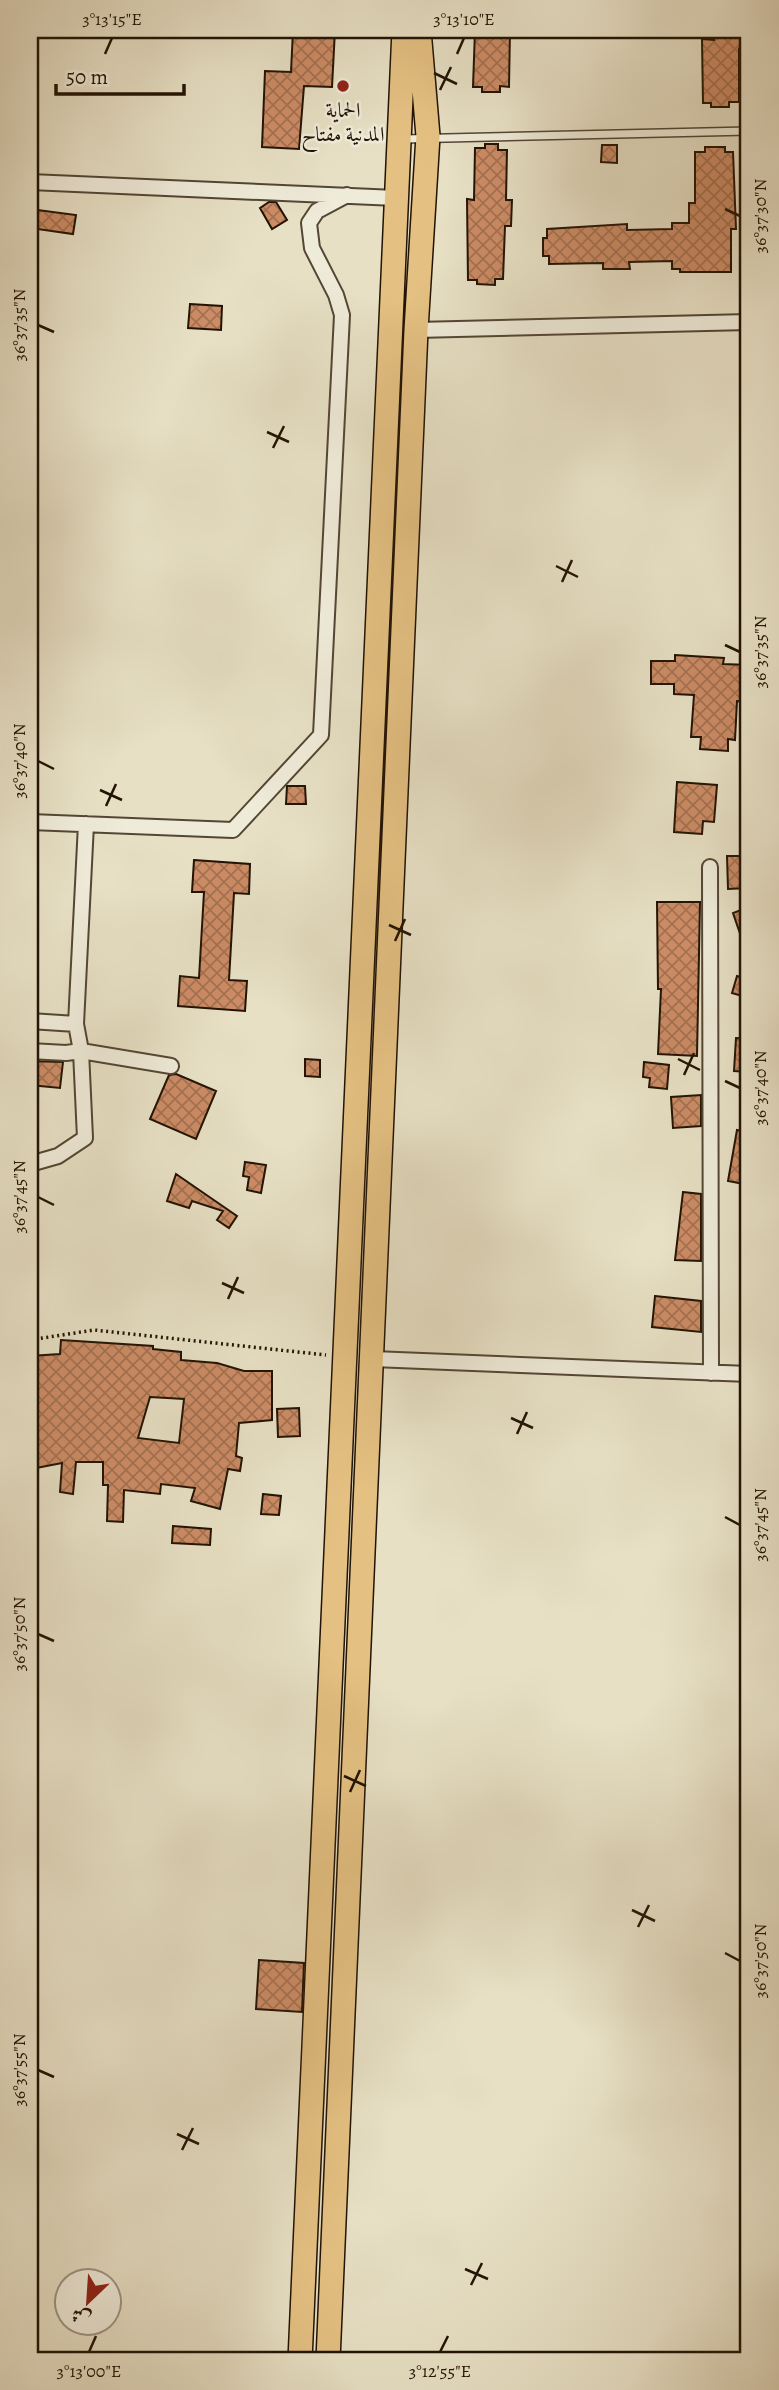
<svg xmlns="http://www.w3.org/2000/svg" width="779" height="2390" viewBox="0 0 779 2390" font-family="Alegreya,Amiri,serif">
<defs>
<pattern id="building-cross-hatch" width="8" height="8" patternUnits="userSpaceOnUse" patternTransform="scale(1.75)"><rect width="8" height="8" fill="#cc8c65"/><path d="M0 0l8 8M0 8l8-8" fill="none" stroke="#a57151"/></pattern>
</defs>
<rect width="100%" height="100%" fill="#e7e0c5"/>
<filter id="stains"><feTurbulence type="fractalNoise" baseFrequency=".00286" numOctaves="4"/><feColorMatrix values="0 0 0 0 .2 0 0 0 0 .09 0 0 0 0 .02 0 0 0 .5 -.17"/></filter>
<radialGradient id="worn" r=".72"><stop offset=".6" stop-color="#630" stop-opacity="0"/><stop offset="1" stop-color="#630" stop-opacity=".3"/></radialGradient>
<!-- building -->
<path fill="url(#building-cross-hatch)" stroke="#221304" stroke-width="2" fill-rule="evenodd" d="M293,30H335L332,87L304,86L299,149L262,147L265,71L291,72Z
M475,30H510L509,87L500,86V92H482V87H473Z
M721,30H746L745,50L739,49V102H729V107H711V103H703L702,39L714,40V35H721Z
M485,144H498V150H507L506,200H512L511,226H505L503,279H495V285L477,284V280H468L467,199L474,200L475,148H485Z
M602,145H617V163L601,162Z
M705,147H725V152H733L736,229H731V272H680V269H672V261L629,262L630,269H603V263L549,264V256H543V238H547V229L627,224V230L672,229V223H689V203H695V152H705Z
M269,202H276L287,220L272,229L260,208Z
M30,209L76,215L73,234L30,228Z
M190,304L222,306L221,330L188,328Z
M675,655L724,658L723,664L749,665V702L737,701L735,740L728,739V751L700,749L701,737H691L694,695L674,694V684H651V661H675Z
M677,782L717,785L714,822L703,821L702,834L674,832Z
M305,786L306,804H286L287,786Z
M727,856H749V888L728,889Z
M194,860L250,864L249,894L234,893L229,980L247,981L245,1011L178,1006L180,976L199,978L204,892H192Z
M657,902H700L697,1056L658,1054L661,989H658Z
M749,907V954H747L733,913Z
M737,976L749,980V998L732,993Z
M736,1038L749,1039V1072L734,1071Z
M305,1059L320,1060V1077L305,1076Z
M30,1061L63,1062L60,1088L30,1085Z
M644,1062L669,1065L667,1089L649,1087L650,1078L643,1077Z
M176,1074L216,1091L196,1139L150,1119L169,1075Z
M701,1095V1126L673,1128L671,1097Z
M737,1130L749,1132V1185L728,1181Z
M245,1162L266,1165L261,1193L247,1190L249,1177L243,1176Z
M176,1174L237,1216L229,1228L217,1220L223,1211L192,1201L189,1208L167,1201Z
M683,1192L701,1194V1261L675,1260Z
M655,1296L701,1301V1332L652,1327Z
M61,1340L153,1346V1349L181,1352V1360L217,1363L244,1371H272V1420L239,1423L236,1456L242,1458L240,1471L228,1469L220,1509L191,1501L195,1488L161,1484L160,1494L124,1490L123,1522L107,1521L108,1485H103V1462H76L73,1494L60,1492L62,1463L31,1469L30,1356L60,1354ZM150,1397L184,1399L179,1443L138,1438Z
M299,1408L300,1436L278,1437L277,1409Z
M263,1494L281,1496L279,1515L261,1514Z
M173,1526L211,1529L210,1545L172,1543Z
M259,1960L304,1963L302,2012L256,2009Z"/>
<g fill="none" stroke-linecap="round" stroke-linejoin="round">
<defs>
<path id="service" d="M404,139L749,131"/>
<path id="minor" d="M30,182L396,198
M416,330L749,322
M30,822L233,830L321,735L342,315L336,295L312,248L309,223L317,211L347,195
M710,867L711,1373
M30,1021L76,1024
M30,1051L66,1053L81,1051L171,1066
M30,1164L58,1156L85,1138L81,1051L76,1024L86,824
M373,1359L749,1374"/>
<path id="trunk" d="M300,2360L404,30
M328,2360L416,330L428,136L419,30"/>
</defs>
<!-- service casing -->
<use href="#service" stroke="#534634" stroke-width="10"/>
<!-- minor casing -->
<use href="#minor" stroke="#534634" stroke-width="18"/>
<!-- trunk casing -->
<use href="#trunk" stroke="#221304" stroke-width="26"/>
<!-- path -->
<path stroke="#221304" stroke-width="3.5" stroke-dasharray="2 3.5" stroke-linecap="butt" d="M30,1340L94,1330L326,1355"/>
<!-- service -->
<use href="#service" stroke="#efebd9" stroke-width="7"/>
<!-- minor -->
<use href="#minor" stroke="#efebd9" stroke-width="14"/>
<!-- trunk -->
<use href="#trunk" stroke="#e4c082" stroke-width="23"/>
</g>
<!-- ticks -->
<path fill="none" stroke="#221304" stroke-width="2.5" d="M105,54L112,38M457,54L464,38M434,73L457,84M440,90L451,67M725,209L740,216M38,325L54,332M267,432L289,442M273,448L284,426M556,566L578,577M562,582L572,560M725,645L740,652M38,761L54,769M100,790L122,800M106,806L116,784M389,925L411,935M395,941L405,919M678,1059L700,1070M684,1075L694,1053M725,1081L740,1088M38,1197L54,1205M222,1283L244,1293M228,1299L238,1277M511,1418L533,1428M517,1434L527,1412M725,1517L740,1525M38,1634L54,1641M344,1776L366,1786M350,1792L360,1770M632,1910L655,1921M638,1927L649,1905M725,1953L740,1961M38,2070L54,2077M177,2134L199,2144M182,2150L193,2128M465,2269L488,2279M471,2285L482,2263M89,2352L96,2336M440,2352L448,2336"/>
<!-- markers -->
<circle fill="#8f2418" stroke="#efebd9" stroke-width="2.5" cx="343" cy="86" r="7"/>
<g text-anchor="middle" stroke-width="5" stroke-linejoin="round" paint-order="stroke">
<!-- poi labels -->
<g font-size="21" fill="#221304" stroke="#efebd9">
<text x="343" y="117">الحماية<tspan x="343" dy="24">المدنية مفتاح</tspan></text>
</g>
</g>
<!-- margin -->
<rect width="779" height="2390" fill="none" stroke="#e7e0c5" stroke-width="77"/>
<!-- north arrow -->
<g transform="translate(88 2302) rotate(205)"><circle r="33" fill="#efebd9" stroke="#9d9584" stroke-width="2"/>
<path d="M0-5L12 26L0 18L-12 26Z" fill="#8f2418"/>
<text y="-10" font-size="19" font-weight="bold" text-anchor="middle" fill="#221304">ش</text>
</g>
<!-- scale -->
<path d="M56 84v10h128v-10" fill="none" stroke="#221304" stroke-width="3.5"/>
<text x="66" y="84" font-size="21" fill="#221304" stroke="#efebd9" stroke-width="5" paint-order="stroke">50 m</text>
<rect x="38" y="38" width="702" height="2314" fill="none" stroke="#221304" stroke-width="2.5"/>
<g font-size="18" text-anchor="middle" fill="#221304">
<text x="112" y="25">3°13'15"E</text>
<text x="464" y="25">3°13'10"E</text>
<text transform="translate(760 216) rotate(-90)" y="6">36°37'30"N</text>
<text transform="translate(19 325) rotate(-90)" y="6">36°37'35"N</text>
<text transform="translate(760 652) rotate(-90)" y="6">36°37'35"N</text>
<text transform="translate(19 761) rotate(-90)" y="6">36°37'40"N</text>
<text transform="translate(760 1088) rotate(-90)" y="6">36°37'40"N</text>
<text transform="translate(19 1197) rotate(-90)" y="6">36°37'45"N</text>
<text transform="translate(760 1525) rotate(-90)" y="6">36°37'45"N</text>
<text transform="translate(19 1634) rotate(-90)" y="6">36°37'50"N</text>
<text transform="translate(760 1961) rotate(-90)" y="6">36°37'50"N</text>
<text transform="translate(19 2070) rotate(-90)" y="6">36°37'55"N</text>
<text x="89" y="2377">3°13'00"E</text>
<text x="440" y="2377">3°12'55"E</text>
</g>
<rect width="100%" height="100%" filter="url(#stains)"/>
<rect width="100%" height="100%" fill="url(#worn)"/>
</svg>
